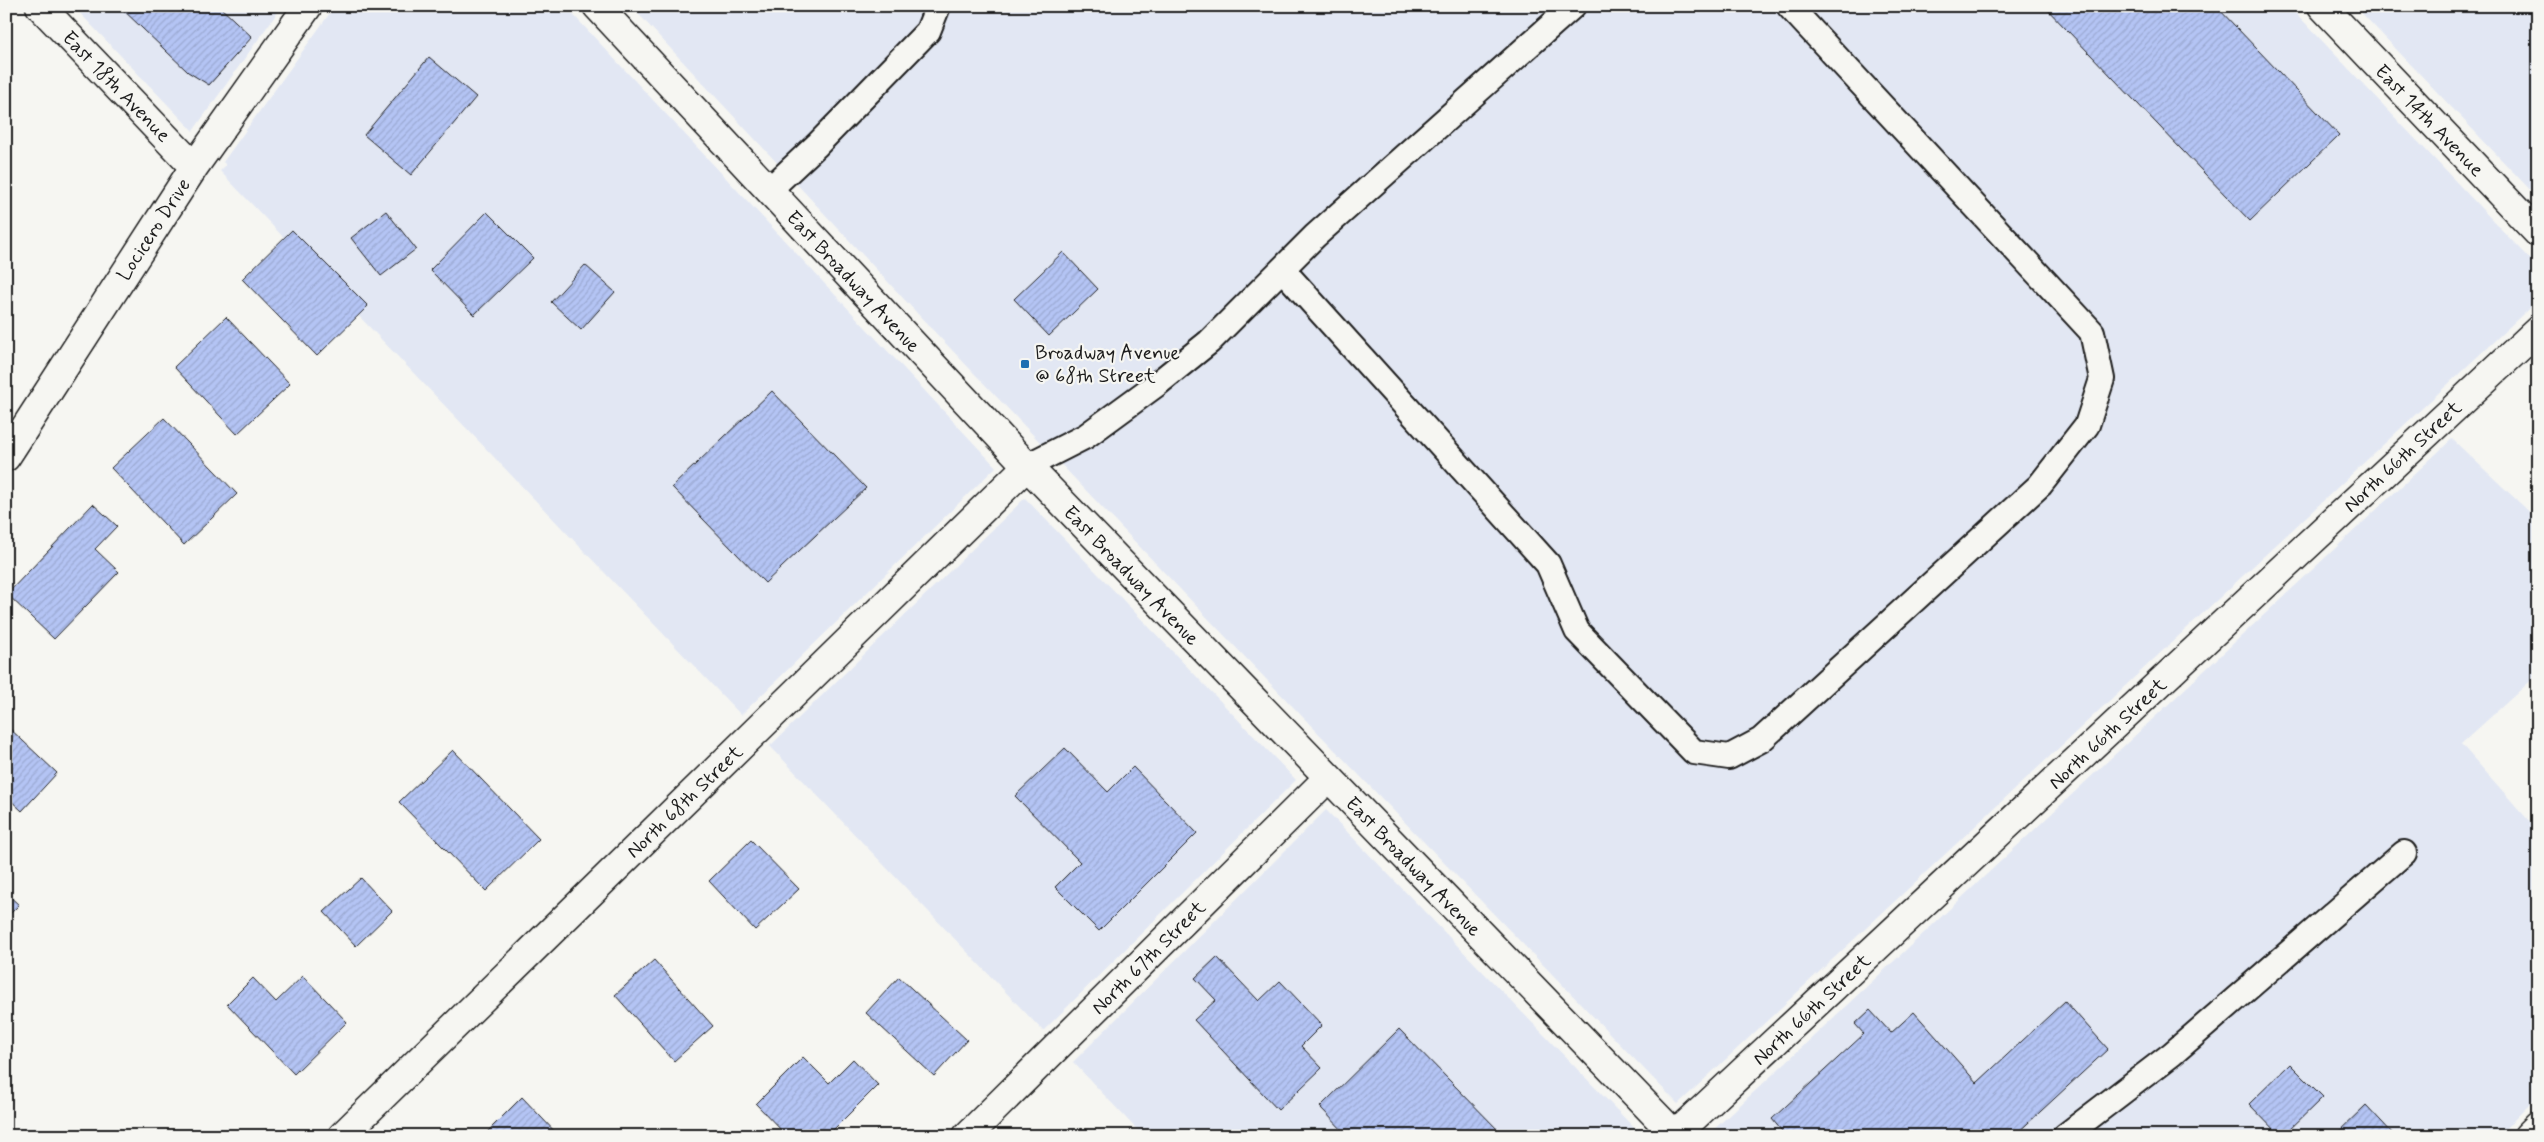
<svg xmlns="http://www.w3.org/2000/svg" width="2544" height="1142" viewBox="0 0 2544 1142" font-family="Mynerve,sans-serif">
<defs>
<pattern id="building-hatch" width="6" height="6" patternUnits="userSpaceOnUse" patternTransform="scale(1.25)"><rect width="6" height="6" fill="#b4c4f4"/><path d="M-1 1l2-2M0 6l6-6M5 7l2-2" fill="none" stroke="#9aa8d1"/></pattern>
</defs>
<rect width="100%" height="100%" fill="#f6f6f2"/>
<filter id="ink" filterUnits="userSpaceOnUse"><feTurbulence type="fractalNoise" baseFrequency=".02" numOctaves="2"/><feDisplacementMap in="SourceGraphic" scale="10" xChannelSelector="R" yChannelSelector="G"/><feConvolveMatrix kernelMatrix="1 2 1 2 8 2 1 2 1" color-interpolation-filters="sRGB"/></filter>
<g filter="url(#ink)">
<!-- built -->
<path fill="#e2e7f3" d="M73,6H282L193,131Z
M335,6H565L996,467L741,715L220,171L226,165L223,162Z
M631,6H2289L2538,268V300L1678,1104L1266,679L929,326Z
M2355,6H2538V198Z
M2452,439L2538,520V674L2461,744L2538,831V1096L2498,1136L1708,1135Z
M1025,498L1296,780L1043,1031L770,746Z
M1326,810L1642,1136H1143L1073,1062Z"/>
<!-- building -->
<path fill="url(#building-hatch)" stroke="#1c1c1c" d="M119,6H219L252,37L209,85L188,72Z
M2044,6H2216L2339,135L2250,221Z
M429,57L476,97L411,175L364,135Z
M386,211L416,249L381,276L351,238Z
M487,212L533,258L474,315L430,270Z
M292,230L368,306L317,356L242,279Z
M1063,252L1098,289L1049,336L1014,299Z
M585,265L615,292L581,330L551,302Z
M226,317L290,384L237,434L174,367Z
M772,391L866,488L765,583L672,487Z
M164,418L237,494L184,545L111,468Z
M93,504L117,526L95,549L119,572L54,639L7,594Z
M6,725L57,773L22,811L6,796Z
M1065,748L1108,792L1133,767L1197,833L1099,931L1055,887L1080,862L1015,796Z
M453,750L539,839L486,891L399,802Z
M751,840L799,889L755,930L709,881Z
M361,878L392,911L356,946L324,912Z
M6,893L19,905L6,918Z
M1217,957L1259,1001L1280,981L1322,1025L1301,1046L1322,1068L1278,1110L1194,1020L1216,1000L1195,978Z
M654,960L713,1026L674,1061L615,995Z
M303,976L347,1022L294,1074L227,1004L253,978L276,1002Z
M899,977L967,1040L934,1076L866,1013Z
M2065,1001L2108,1049L2014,1136H1786L1772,1119L1864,1034L1855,1024L1870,1010L1891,1033L1914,1012L1977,1083Z
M1399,1029L1504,1136H1348L1320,1107Z
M803,1057L829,1083L853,1059L878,1085L827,1136H787L756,1104Z
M2290,1064L2323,1097L2283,1136H2280L2249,1104Z
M522,1097L559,1136H483Z
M2366,1105L2395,1136H2334Z"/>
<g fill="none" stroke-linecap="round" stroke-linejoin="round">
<defs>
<path id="service" d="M769,190L817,145L928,31L938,6
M1282,269L1548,564L1577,631L1694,752L1729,757L1761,740L2040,485L2087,425L2102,379L2092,332L1789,6
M1027,466L1086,436L1157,384L1209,342L1315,236L1573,6
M2065,1136L2172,1054L2404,853"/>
<path id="minor" d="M40,6L194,167
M2322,6L2538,233
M6,457L194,167L308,6
M1675,1135L2538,330
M342,1136L1027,466
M967,1136L1328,778
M2528,1136L2538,1126"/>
<path id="secondary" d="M597,6L1027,466L1676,1136"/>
</defs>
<!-- service casing -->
<use href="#service" stroke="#1c1c1c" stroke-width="28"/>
<!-- minor casing -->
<use href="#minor" stroke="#1c1c1c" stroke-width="31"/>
<!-- secondary casing -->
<use href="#secondary" stroke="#1c1c1c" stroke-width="31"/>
<!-- service -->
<use href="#service" stroke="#f6f6f2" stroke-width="24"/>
<!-- minor -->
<use href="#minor" stroke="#f6f6f2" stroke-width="28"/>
<!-- secondary -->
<use href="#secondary" stroke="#f6f6f2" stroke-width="28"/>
</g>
</g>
<!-- markers -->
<rect fill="#1f6fb2" stroke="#f6f6f2" stroke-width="2" x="1020" y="359" width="10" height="10" rx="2.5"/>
<g text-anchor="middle" stroke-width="4.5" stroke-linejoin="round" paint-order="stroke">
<!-- street labels -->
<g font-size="20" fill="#1c1c1c" stroke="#f6f6f2">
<text transform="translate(117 86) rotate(46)" y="7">East 18th Avenue</text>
<text transform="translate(2430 120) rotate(46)" y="7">East 14th Avenue</text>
<text transform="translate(153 229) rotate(-57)" y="7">Locicero Drive</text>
<text transform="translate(854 281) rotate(47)" y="7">East Broadway Avenue</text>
<text transform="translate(2402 456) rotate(-43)" y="7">North 66th Street</text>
<text transform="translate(1132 575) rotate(46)" y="7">East Broadway Avenue</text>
<text transform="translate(2107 733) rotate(-43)" y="7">North 66th Street</text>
<text transform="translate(684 801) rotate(-44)" y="7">North 68th Street</text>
<text transform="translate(1414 866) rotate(46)" y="7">East Broadway Avenue</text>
<text transform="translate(1148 957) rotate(-45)" y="7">North 67th Street</text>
<text transform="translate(1811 1009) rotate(-43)" y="7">North 66th Street</text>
</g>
<!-- poi labels -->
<g font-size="20" fill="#1c1c1c" stroke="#f6f6f2" text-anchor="start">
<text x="1035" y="359">Broadway Avenue<tspan x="1035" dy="23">@ 68th Street</tspan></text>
</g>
</g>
<!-- margin -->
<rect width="2544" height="1142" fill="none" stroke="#f6f6f2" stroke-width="25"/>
<rect x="12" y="12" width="2519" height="1117" fill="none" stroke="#1c1c1c" stroke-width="2" filter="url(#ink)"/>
</svg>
